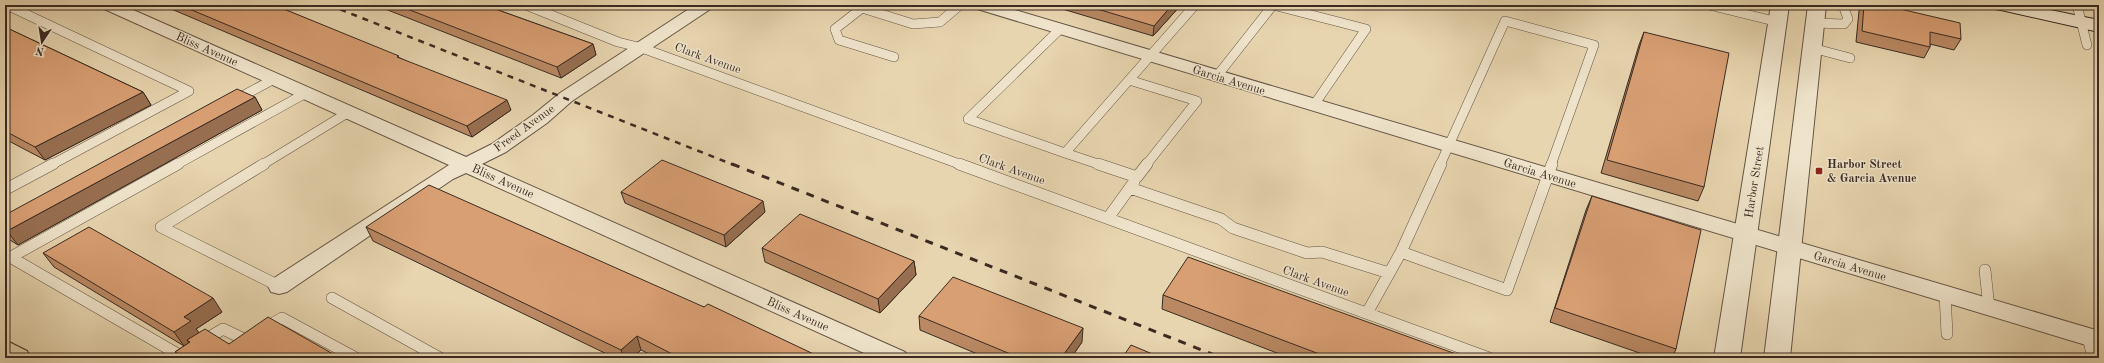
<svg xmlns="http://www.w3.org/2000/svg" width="2104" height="363" viewBox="0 0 2104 363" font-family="'Old Standard TT',serif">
<rect width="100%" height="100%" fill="#e7d5af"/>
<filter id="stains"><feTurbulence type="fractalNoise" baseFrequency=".005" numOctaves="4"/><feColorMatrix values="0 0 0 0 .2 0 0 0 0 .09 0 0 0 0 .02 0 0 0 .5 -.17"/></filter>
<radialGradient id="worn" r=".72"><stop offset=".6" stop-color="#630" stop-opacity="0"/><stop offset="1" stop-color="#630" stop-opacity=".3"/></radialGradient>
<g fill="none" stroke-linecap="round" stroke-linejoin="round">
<defs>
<path id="service-far1" d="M526,5L618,42L642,48L962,165
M865,5L862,8L913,24L940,22L960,5
M1273,5L1366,29L1314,105
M1709,5L1778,22
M2077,5L2087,45
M13,8L189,91L51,165
M862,8L835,29L839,40L894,57
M1815,23L1844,24L1848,19L1843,5
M1060,29L968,119L1065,153
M1812,48L1850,58
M1217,76L1273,5
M1129,80L1197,101L1146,165
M1129,80L1195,5
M235,100L274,79
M176,165L306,93
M262,165L349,112
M1101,165L1065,153L1129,80
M1440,165L1505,21L1594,45L1551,165"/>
<path id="service" d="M264,164L161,227L279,286
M959,164L1489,358
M1098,164L1137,177L1147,164
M5,186L8,188L53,164
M1130,188L1221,219L1233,228L1307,253L1322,252L1389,273
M1108,218L1134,182
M1401,252L1507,290L1552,164
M1401,252L1441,164
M5,254L181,356L187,352
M11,257L178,164
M1985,270L1989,308
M1945,294L1947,334
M332,298L440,358
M1367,313L1401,252
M264,329L282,318L356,358
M2088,337L2093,358
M203,341L223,329L246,340L250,338"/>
<path id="minor" d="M5,5H28C23,13 13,14 5,10Z
M100,5H122L466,157L492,144L533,115L560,93L695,5H714L712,8L572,101L547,123L506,152L482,164L905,352L909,358H875L466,173L453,179L287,292L279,294L271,292L268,286L271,280L449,165L102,8Z
M972,5H998L2099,331V349L974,8Z"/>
<path id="tertiary" d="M1771,5H1789L1740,358H1714Z
M1808,5H1826L1790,358H1764Z"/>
<path id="secondary" d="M1992,5H2026L2099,20V32L2001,10L1995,9Z"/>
<path id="motorway" d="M5,340L27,351L31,358H5Z"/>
</defs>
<!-- service-far1 casing -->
<use href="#service-far1" stroke="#655545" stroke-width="10"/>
<!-- service casing -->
<use href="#service" stroke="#655545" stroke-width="12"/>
<!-- minor casing -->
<use href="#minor" stroke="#655545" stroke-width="2"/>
<!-- tertiary casing -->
<use href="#tertiary" stroke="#655545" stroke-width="2"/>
<!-- secondary casing -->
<use href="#secondary" stroke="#3a2a22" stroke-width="2"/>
<!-- motorway casing -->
<use href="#motorway" stroke="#3a2a22" stroke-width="2"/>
<!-- service-far1 -->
<use href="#service-far1" stroke="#efe4cb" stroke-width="9"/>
<!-- service -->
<use href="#service" stroke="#efe4cb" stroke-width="11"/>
<!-- minor -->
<use href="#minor" fill="#efe4cb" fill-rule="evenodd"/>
<!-- tertiary -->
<use href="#tertiary" fill="#efe4cb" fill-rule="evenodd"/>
<!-- secondary -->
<use href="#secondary" fill="#efe4cb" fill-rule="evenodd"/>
<!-- motorway -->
<use href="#motorway" fill="#e7d5af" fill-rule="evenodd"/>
<!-- rail-far1 -->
<path stroke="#3a2a22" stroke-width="2.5" stroke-dasharray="6 6" stroke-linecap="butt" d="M329,5L734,165"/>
<!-- rail -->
<path stroke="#3a2a22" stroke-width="3" stroke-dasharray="8 8" stroke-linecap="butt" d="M732,164L1222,358"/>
</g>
<!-- wall -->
<path fill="#ba8963" stroke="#3a2a22" d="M162,5H274L400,58L511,110L472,137Z
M375,5H484L593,44L596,55L561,78Z
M1049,5H1181L1153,36Z
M1862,5H1883L1961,39L1954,50L1930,44V47L1924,58L1856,42L1859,11Z
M5,27L143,92L151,105L45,160L5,139Z
M1644,32L1704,187L1698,201L1601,173L1639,45Z
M255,97L262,110L18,245L5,237V215Z
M621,192L765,212L726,247L625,203Z
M1592,196L1676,349L1672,358H1654L1550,322L1586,210Z
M366,227L704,307L822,358H658L641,350L632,358H615L373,241Z
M762,248L914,261L916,275L880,313L765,262Z
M43,253L222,312L196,329L199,333L229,344L340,358H180L175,352L184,346L54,267Z
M1163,295L1467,358H1290L1162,309Z
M919,316L1082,342L1071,358H987L920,330Z"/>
<!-- shaded-wall -->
<path fill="#976f50" stroke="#3a2a22" d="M1172,5H1181L1153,36L1154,26Z
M593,44L596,55L561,78L557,67Z
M143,92L151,105L45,160L35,147Z
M255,97L262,110L18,245L7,231Z
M507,100L511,110L472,137L467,126Z
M763,201L765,212L726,247L724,235Z
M914,261L916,275L880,313L878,299Z
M213,298L222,312L196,329L201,335L187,340L189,343L184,346L174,332L184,317Z
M1083,328L1082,342L1071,358H1061Z
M637,336L641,350L632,358H624L621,350Z"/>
<!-- building -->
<path fill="#d89f73" stroke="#3a2a22" d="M180,5H274L399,56L397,57L507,100L467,126Z
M397,5H484L593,44L557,67Z
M1084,5H1172L1154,26Z
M1864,5H1883L1960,23L1961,39L1930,32V47L1862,31Z
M5,27L143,92L35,147L5,131Z
M1644,32L1729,53L1704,187L1607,160Z
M237,89L255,97L7,231L5,230V215Z
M662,160L763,201L724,235L621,192Z
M429,185L704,307L708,304L822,358H680L637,336L621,350L366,227Z
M1592,196L1701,230L1676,349L1555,308Z
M800,214L914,261L878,299L762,248Z
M89,227L213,298L184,317L191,321L174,332L43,253Z
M1188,257L1467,358H1330L1163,295Z
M953,277L1083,328L1061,358H1020L919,316Z
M268,317L340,358H186L175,352L190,342L187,340L205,329L229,344Z
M1131,345L1162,358H1122Z"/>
<!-- markers -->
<rect fill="#8f2418" stroke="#efe4cb" stroke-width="1.5" x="1815" y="167" width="8" height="8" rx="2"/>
<g text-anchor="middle" stroke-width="3" stroke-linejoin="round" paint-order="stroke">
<!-- street labels -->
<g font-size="12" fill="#3a2a22" stroke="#efe4cb">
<text transform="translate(207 49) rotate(24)" y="4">Bliss Avenue</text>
<text transform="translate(708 58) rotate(20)" y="4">Clark Avenue</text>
<text transform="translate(1229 80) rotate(17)" y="4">Garcia Avenue</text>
<text transform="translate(524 128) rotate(-36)" y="4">Freed Avenue</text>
<text transform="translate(1012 169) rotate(20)" y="4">Clark Avenue</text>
<text transform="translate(1540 173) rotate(17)" y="4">Garcia Avenue</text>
<text transform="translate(503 181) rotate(24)" y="4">Bliss Avenue</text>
<text transform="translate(1754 182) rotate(-81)" y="4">Harbor Street</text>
<text transform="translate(1850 266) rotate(17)" y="4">Garcia Avenue</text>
<text transform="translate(1316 281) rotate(20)" y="4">Clark Avenue</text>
<text transform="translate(798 314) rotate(24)" y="4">Bliss Avenue</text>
</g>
<!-- poi labels -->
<g font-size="12" font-weight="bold" fill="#3a2a22" stroke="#efe4cb" text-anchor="start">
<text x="1827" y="168">Harbor Street<tspan x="1827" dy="14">&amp; Garcia Avenue</tspan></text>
</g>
</g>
<!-- margin -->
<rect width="2104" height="363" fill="none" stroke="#e7d5af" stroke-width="20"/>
<rect x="6" y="6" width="2092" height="351" fill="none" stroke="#3a2a22" stroke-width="2"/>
<rect x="10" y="10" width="2084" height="343" fill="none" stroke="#3a2a22"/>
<!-- north arrow -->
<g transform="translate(42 42) rotate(192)" stroke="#efe4cb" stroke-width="3" paint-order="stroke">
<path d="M0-3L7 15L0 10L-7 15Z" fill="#3a2a22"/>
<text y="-6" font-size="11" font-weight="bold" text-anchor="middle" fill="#3a2a22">N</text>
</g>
<rect width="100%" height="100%" filter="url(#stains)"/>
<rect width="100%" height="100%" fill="url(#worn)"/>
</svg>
